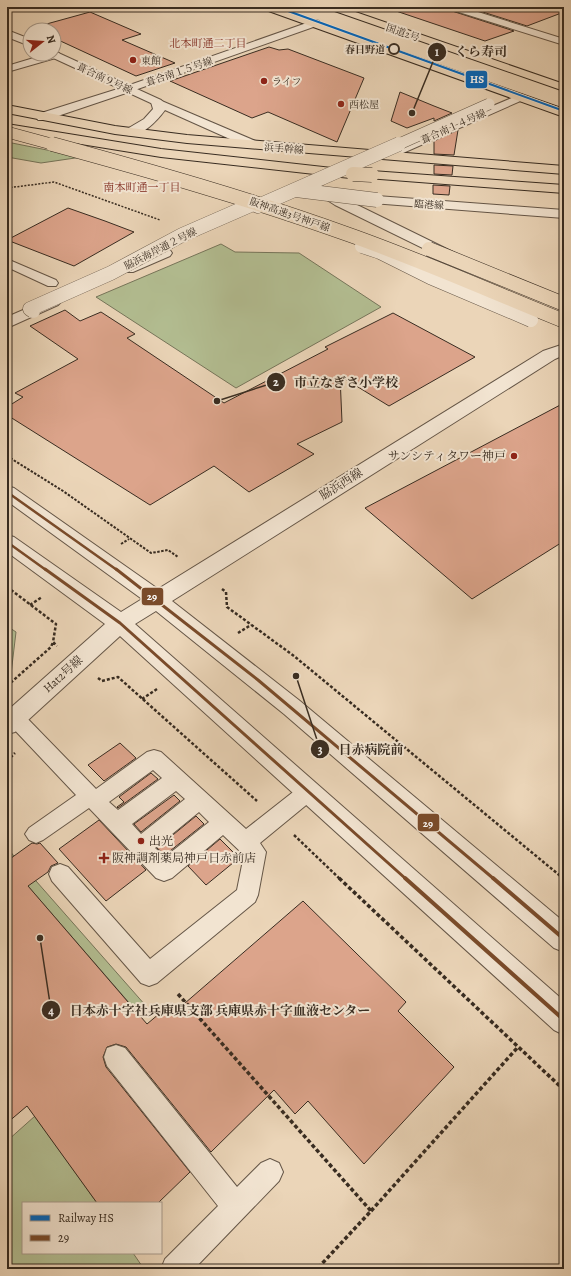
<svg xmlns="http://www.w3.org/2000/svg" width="571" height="1276" viewBox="0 0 571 1276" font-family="Alegreya,'Noto Serif JP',serif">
<rect width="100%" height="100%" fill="#ebd5b8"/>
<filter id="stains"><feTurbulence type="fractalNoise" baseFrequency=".005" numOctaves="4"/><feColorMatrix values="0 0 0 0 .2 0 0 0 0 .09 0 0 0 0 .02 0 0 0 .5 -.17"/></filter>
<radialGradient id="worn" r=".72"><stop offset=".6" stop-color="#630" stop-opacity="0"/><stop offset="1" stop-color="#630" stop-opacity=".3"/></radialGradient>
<!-- green -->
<path fill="#b3be92" stroke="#76755a" d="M7,142L82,157L41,163L7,157Z
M221,244L235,252L299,253L381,307L236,388L96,297Z
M7,626L16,632L11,674L7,677C7,667 17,655 7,646Z
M7,848L146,1006L138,1013L7,862Z
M35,1116L97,1203H23V1253H133L144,1269H7V1141Z"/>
<!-- building -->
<path fill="#dca48b" stroke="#382c21" d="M397,7H446L449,10L514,31L485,41L396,11Z
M467,7H564V12L527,26Z
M90,12L141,34L122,40L175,63L136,76L54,38V30H36L32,28Z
M269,47L279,50L288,49L364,78L337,142L268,112L252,118L170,81Z
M400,92L434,106L452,113L434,121V118L407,128L391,121Z
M458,130L454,155L434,154V141Z
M434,165L453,166L452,175L434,174Z
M433,185L450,186L449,195L433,194Z
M68,208L105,221L134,232L74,266L7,240Z
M65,310L80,321L101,312L135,334L127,338L224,403L328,349L325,347L393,313L475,357L389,406L340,376L342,422L297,444L314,454L249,492L214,466L150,505L7,415V407L23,397L15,393L78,359L30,326Z
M564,403V541L472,599L365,508Z
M120,743L136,758L104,781L88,765Z
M151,773L158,779L118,808L117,807L124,802L119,797Z
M174,795L180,801L141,832L134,824Z
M196,816L204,824L165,855L157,848Z
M99,820L146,870L106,901L59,849Z
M220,839L239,858L206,885L188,866Z
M32,843L37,844L40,843L58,863L51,866L48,872L28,886L147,1024L172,1003L177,1010L303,901L406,1002L398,1011L454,1067L364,1164L308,1101L295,1114L274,1090L211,1152L126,1047L116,1044L107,1047L103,1057L106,1067L190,1172L158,1203H97L27,1106L7,1123V861Z"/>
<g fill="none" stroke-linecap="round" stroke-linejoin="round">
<defs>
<path id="service" d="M7,259L56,280L58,283L56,286H48L7,267Z
M15,710L22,713L96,789L147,752L154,750L161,752L246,829L302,785L309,782L316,785L319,791L316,797L260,843L266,852L258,895L255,902L157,983L149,986L141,983L52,881L49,874L52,867L60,864L68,867L150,959L237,890L244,855L223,835L172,878L164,881L156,878L89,808L43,840L36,843L29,840L25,834L29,828L76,795L8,723V713ZM153,770L162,778L118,810L109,802ZM176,791L185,799L141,834L132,824ZM199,812L209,822L165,857L155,848Z
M116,1045L125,1048L237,1187L261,1163L270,1159L279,1163L283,1172L279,1181L194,1269H161L165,1259L218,1206L107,1066L104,1057L107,1048Z"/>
<path id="pedestrian" d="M377,196L564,210V218L372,203L370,200L372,197Z
M165,249L170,250L172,253L170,256L133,272H123L121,269L123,266Z
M53,297L58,299L61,302L58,305L7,328V317Z"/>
<path id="minor" d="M352,7H366L347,15L342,12Z
M447,7H462L564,39V45L449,9Z
M315,20L319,21L320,23L319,25L132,91L46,120H38L36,117L38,114L124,87Z
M54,52L59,53L60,55L59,57L7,72V66L47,54H54Z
M521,94L527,97L525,99L394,157L390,158L384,154L386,151Z
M157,99L258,142L260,145L258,148H250L165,110C157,121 141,138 127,135L125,132L127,129L144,119L153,109L151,102Z"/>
<path id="tertiary" d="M7,7H18L16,9L7,11Z
M7,30L30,39V46L7,37Z
M54,51L161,100L163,102L161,104H153L49,56L48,54H54Z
M315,182L345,199L457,254L459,257L457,260H447L335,205L310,189L308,186L310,183Z
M564,344V355L555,359L172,601L300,701L564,922V952L554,948L284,714L156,611L135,624L564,1001V1035L554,1030L120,636L15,732L7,734V711L105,624L7,552V535L14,537L121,612L142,599L7,501V486L14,488L158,589L543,351Z"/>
<path id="primary" d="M7,105L115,126L187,135L564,166V174L187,143L115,134L7,113Z
M7,124L161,149L350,170L357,174L350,178L161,157L7,132Z
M372,171L564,185V193L367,178L365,175Z"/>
<path id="trunk" d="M261,7H275L564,109V117L263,9Z
M327,7H341L564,84V91L329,9Z"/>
</defs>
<!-- service casing -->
<use href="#service" stroke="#655647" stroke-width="2"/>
<!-- pedestrian casing -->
<use href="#pedestrian" stroke="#655647" stroke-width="2"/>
<!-- minor casing -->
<use href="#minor" stroke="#655647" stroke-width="2"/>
<!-- tertiary casing -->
<use href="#tertiary" stroke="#655647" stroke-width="2"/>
<!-- primary casing -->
<use href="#primary" stroke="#382c21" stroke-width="2"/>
<!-- trunk casing -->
<use href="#trunk" stroke="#382c21" stroke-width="2"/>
<!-- path-far3 -->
<path stroke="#382c21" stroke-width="1.5" stroke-dasharray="2 1.5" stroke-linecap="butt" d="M7,188L54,182L160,220"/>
<!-- path-far2 -->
<path stroke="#382c21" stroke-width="2" stroke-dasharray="2.5 1.5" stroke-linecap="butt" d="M7,456L63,491L151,553L168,550L178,557
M121,544L129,539"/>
<!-- path-far1 -->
<path stroke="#382c21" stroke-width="2.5" stroke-dasharray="3 2" stroke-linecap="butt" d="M7,587L56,624L53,642L57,646
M222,589L226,592L227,607L294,656L564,879
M30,605L42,597
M238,633L251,625
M98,678L102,681L118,677L257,801
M7,686L51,647L53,642
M142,699L157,689
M7,761L15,753
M294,835L340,879"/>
<!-- path -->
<path stroke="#382c21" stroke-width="3.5" stroke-dasharray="4 2.5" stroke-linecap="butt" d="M339,878L564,1090
M563,878L564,879
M178,994L371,1211L317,1269
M371,1211L518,1047"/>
<!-- service -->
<use href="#service" fill="#f2e4d1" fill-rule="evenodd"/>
<!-- pedestrian -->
<use href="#pedestrian" fill="#f2e4d1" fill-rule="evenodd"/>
<!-- minor -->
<use href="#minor" fill="#f2e4d1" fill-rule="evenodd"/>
<!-- tertiary -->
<use href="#tertiary" fill="#f2e4d1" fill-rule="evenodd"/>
<!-- primary -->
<use href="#primary" fill="#ebd5b8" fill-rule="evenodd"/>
<!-- trunk -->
<use href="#trunk" fill="#ebd5b8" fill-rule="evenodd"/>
<defs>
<path id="pedestrian-bridge-far1" d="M397,145L489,104"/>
<path id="pedestrian-bridge" d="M296,190L377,200
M362,246L380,252L430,277L531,320
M33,311L30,309L111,273L182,235L253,204L258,206L399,144"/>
<path id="primary-bridge" d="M353,174L372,175"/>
<path id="motorway-bridge-far1" d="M7,132L55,145"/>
<path id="motorway-bridge" d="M52,144C151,171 250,199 347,234C421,260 492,292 564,321
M429,249L564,304"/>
</defs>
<!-- pedestrian-bridge-far1 casing -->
<use href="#pedestrian-bridge-far1" stroke="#655647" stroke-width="12" stroke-linecap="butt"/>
<!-- pedestrian-bridge casing -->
<use href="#pedestrian-bridge" stroke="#655647" stroke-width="15" stroke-linecap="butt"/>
<!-- primary-bridge casing -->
<use href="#primary-bridge" stroke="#382c21" stroke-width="15" stroke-linecap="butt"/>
<!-- motorway-bridge-far1 casing -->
<use href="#motorway-bridge-far1" stroke="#382c21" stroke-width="12" stroke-linecap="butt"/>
<!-- motorway-bridge casing -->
<use href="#motorway-bridge" stroke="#382c21" stroke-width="15" stroke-linecap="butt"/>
<!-- pedestrian-bridge-far1 -->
<use href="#pedestrian-bridge-far1" stroke="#f2e4d1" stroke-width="11"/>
<!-- pedestrian-bridge -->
<use href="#pedestrian-bridge" stroke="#f2e4d1" stroke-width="14"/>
<!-- primary-bridge -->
<use href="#primary-bridge" stroke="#ebd5b8" stroke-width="14"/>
<!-- motorway-bridge-far1 -->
<use href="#motorway-bridge-far1" stroke="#ebd5b8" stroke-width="11"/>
<!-- motorway-bridge -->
<use href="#motorway-bridge" stroke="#ebd5b8" stroke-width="14"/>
<defs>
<path id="bus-1-far2" d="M7,492L117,570
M7,542L46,570"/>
<path id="bus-1-far1" d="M45,569L120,623L406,879
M116,569L258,680L494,879"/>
<path id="bus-1" d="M405,878L564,1020
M493,878L564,939"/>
</defs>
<!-- bus-1-far2 casing -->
<use href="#bus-1-far2" stroke="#f2e4d1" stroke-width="5"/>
<!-- bus-1-far1 casing -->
<use href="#bus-1-far1" stroke="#f2e4d1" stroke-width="6"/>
<!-- bus-1 casing -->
<use href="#bus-1" stroke="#f2e4d1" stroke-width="7"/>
<!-- bus-1-far2 -->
<use href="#bus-1-far2" stroke="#7a4b2a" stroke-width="2.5"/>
<!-- bus-1-far1 -->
<use href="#bus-1-far1" stroke="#7a4b2a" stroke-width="3"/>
<!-- bus-1 -->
<use href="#bus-1" stroke="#7a4b2a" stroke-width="4"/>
<defs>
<path id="rail-1" d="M277,7L564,111"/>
</defs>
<!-- rail-1 casing -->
<use href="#rail-1" stroke="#f2e4d1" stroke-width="3.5"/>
<!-- rail-1 -->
<use href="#rail-1" stroke="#0065bd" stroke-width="2"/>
</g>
<!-- markers -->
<circle fill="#f2e4d1" stroke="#382c21" stroke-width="2" cx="394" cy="49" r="5"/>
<g fill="#8f2418" stroke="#f2e4d1" stroke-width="1.5">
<circle cx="133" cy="60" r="4"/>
<circle cx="264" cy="81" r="4"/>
<circle cx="341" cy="104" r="4"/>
<circle cx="514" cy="456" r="4"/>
<circle cx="141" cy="841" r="4"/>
<path d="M102 852h4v4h4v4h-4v4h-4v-4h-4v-4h4z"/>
</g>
<g text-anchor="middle" stroke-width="4" stroke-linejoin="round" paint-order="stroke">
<!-- far-street labels -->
<g font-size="10" fill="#382c21" stroke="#f2e4d1">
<text transform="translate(403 32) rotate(19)" y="4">国道2号</text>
<text transform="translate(179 71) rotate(-19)" y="4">葺合南１５号線</text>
<text transform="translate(105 78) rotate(25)" y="4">葺合南９号線</text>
<text transform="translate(453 126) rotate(-24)" y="4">葺合南１４号線</text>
<text transform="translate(284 148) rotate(5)" y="4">浜手幹線</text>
<text transform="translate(429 204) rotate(4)" y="4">臨港線</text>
<text transform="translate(290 214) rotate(19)" y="4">阪神高速3号神戸線</text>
<text transform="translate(160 248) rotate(-27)" y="4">脇浜海岸通２号線</text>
</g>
<!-- far-stop labels -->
<g font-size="10" font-weight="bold" fill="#382c21" stroke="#f2e4d1" text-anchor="end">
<text x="385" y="53">春日野道</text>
</g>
<!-- far-poi labels -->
<g font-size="10" fill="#382c21" stroke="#f2e4d1" text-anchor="start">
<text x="141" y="64">東館</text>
<text x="272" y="85">ライフ</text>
<text x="349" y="108">西松屋</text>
</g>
<!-- far-neighbourhood labels -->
<g font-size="11" fill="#7a1f14" stroke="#f2e4d1">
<text x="208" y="47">北本町通二丁目</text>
<text x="142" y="191">南本町通一丁目</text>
</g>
<!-- poi labels -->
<g font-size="12" fill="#382c21" stroke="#f2e4d1" text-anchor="start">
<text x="506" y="460" text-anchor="end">サンシティタワー神戸</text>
<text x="149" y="845">出光</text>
<text x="112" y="862">阪神調剤薬局神戸日赤前店</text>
</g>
<!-- street labels -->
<g font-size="12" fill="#382c21" stroke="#f2e4d1">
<text transform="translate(341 484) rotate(-32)" y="4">脇浜西線</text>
<text transform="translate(63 674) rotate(-42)" y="4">Hat2号線</text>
</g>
</g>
<!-- callouts -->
<path fill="none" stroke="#382c21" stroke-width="1.5" d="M412 113L437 52M217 401L276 382M296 676L320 749M40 938L51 1010"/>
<g fill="#382c21" stroke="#f2e4d1" stroke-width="1.5">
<circle cx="412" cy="113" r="4"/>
<circle cx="217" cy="401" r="4"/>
<circle cx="296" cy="676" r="4"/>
<circle cx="40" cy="938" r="4"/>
<circle cx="437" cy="52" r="10"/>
<circle cx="276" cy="382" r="10"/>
<circle cx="320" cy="749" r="10"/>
<circle cx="51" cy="1010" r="10"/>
</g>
<g font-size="12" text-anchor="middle" font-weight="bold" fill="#fff">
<text x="437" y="56">1</text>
<text x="276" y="386">2</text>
<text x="320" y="754">3</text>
<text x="51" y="1015">4</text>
</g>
<g font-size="13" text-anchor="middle" font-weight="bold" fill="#382c21" stroke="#f2e4d1" stroke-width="4" stroke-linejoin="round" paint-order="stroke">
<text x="481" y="56">くら寿司</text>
<text x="346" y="387">市立なぎさ小学校</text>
<text x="371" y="754">日赤病院前</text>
<text x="220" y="1015">日本赤十字社兵庫県支部 兵庫県赤十字血液センター</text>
</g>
<g stroke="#f2e4d1" stroke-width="1.5">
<rect x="465" y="70" width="23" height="19" rx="4" fill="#0065bd"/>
<rect x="141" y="587" width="23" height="19" rx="4" fill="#7a4b2a"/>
<rect x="417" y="813" width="23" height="19" rx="4" fill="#7a4b2a"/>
</g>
<g font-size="11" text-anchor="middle" font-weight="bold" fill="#fff">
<text x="477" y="83">HS</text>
<text x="152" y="600">29</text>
<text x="428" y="827">29</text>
</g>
<!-- margin -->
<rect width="571" height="1276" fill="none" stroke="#ebd5b8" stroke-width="24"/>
<rect x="8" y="8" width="555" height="1260" fill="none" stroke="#382c21" stroke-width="2"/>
<rect x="12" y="12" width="547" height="1252" fill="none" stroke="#382c21"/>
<!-- legend -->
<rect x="22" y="1202" width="140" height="52" fill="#f2e4d1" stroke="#a89a8b"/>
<rect x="30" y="1215" width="20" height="6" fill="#0065bd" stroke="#a89a8b"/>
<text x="58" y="1222" font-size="12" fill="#382c21">Railway HS</text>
<rect x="30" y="1235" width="20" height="6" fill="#7a4b2a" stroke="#a89a8b"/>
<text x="58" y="1242" font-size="12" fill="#382c21">29</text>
<!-- north arrow -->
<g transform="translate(42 42) rotate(73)"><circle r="19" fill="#f2e4d1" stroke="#a89a8b"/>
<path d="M0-3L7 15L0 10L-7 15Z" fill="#8f2418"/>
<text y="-6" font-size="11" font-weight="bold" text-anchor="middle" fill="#382c21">N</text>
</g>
<rect width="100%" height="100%" filter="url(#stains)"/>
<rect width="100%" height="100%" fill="url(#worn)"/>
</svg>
